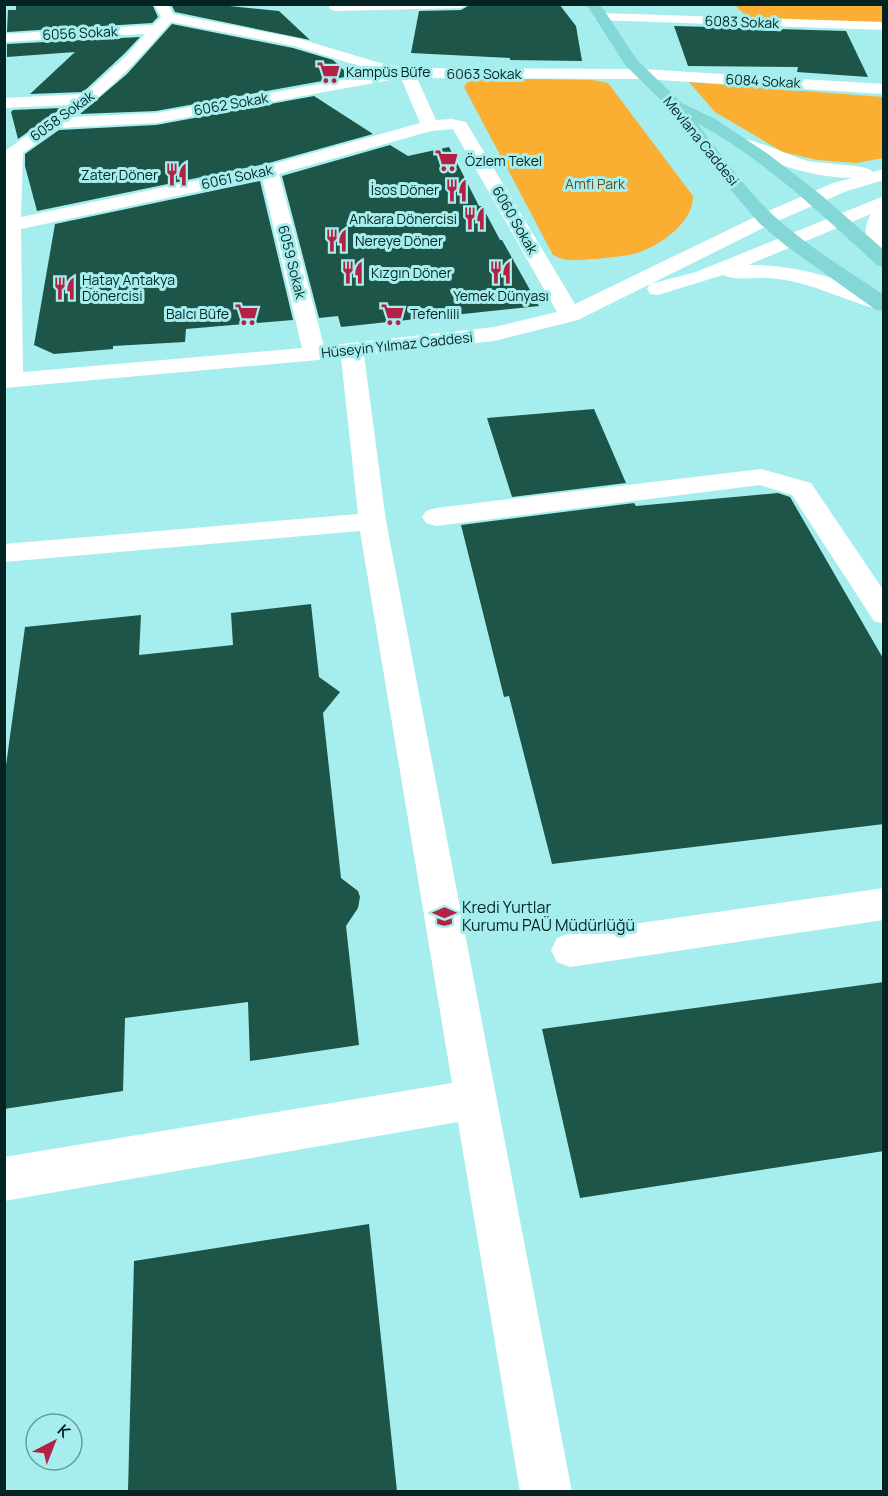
<svg xmlns="http://www.w3.org/2000/svg" width="888" height="1496" viewBox="0 0 888 1496" font-family="Manrope,sans-serif">
<rect width="100%" height="100%" fill="#a6eeed"/>
<!-- green -->
<path fill="#faae32" d="M735,5H883V23L749,19Z
M479,78L593,80L608,83L693,196C694,222 660,246 637,253C626,257 578,261 566,260C562,259 557,257 553,255L464,87L470,79Z
M689,82L883,97V158L856,163L817,160L783,152L715,112Z"/>
<!-- building -->
<path fill="#1d5548" d="M16,4H152L158,17L152,23L7,32L8,10H16Z
M171,4H210L279,11L310,40L175,12Z
M497,4H559L576,26L582,61L510,60V58L411,53L419,11L461,10L468,6Z
M172,24L293,48L333,60L350,76L156,111L80,114L127,74Z
M674,26L846,31L868,77L797,72L798,67L688,66Z
M140,37L124,54L83,92L30,94L75,52L7,57V44Z
M314,96L373,134L265,164L37,211L25,166V154L59,130L156,125Z
M62,108L18,139L11,112L13,110Z
M390,145L408,156L449,147L479,206H482L500,240H502L539,306L341,327L338,316L319,318L282,176Z
M260,181L293,320L186,329L185,342L113,346V349L54,354L34,345L55,224Z
M594,409L626,483L512,497L487,418Z
M778,493L790,497L884,660V824L552,864L509,696L504,697L461,525L634,503L636,506Z
M311,604L319,677L340,692L323,713L341,878L358,891L360,897L358,908L346,926L359,1045L250,1061L248,1002L125,1018L123,1091L4,1109V780L25,627L141,615L139,655L233,645L231,613Z
M884,982V1151L580,1198L542,1029Z
M369,1224L397,1491H128L134,1261Z"/>
<g fill="none" stroke-linecap="round" stroke-linejoin="round">
<!-- minor -->
<path fill="#fff" fill-rule="evenodd" d="M154,4H168L173,14L297,38L380,63L407,68L642,69L884,84V94L642,79L417,78L436,120L452,119L466,122L575,304L759,215L833,183L852,178C812,177 773,164 737,147L734,143L737,139C750,136 791,157 808,161C822,164 867,164 873,172L884,169V180L847,191L773,223L578,320L494,341L364,355L386,521L572,1492H520L458,1122L4,1201V1157L452,1083L360,531L4,562V544L358,514L341,358L4,388L5,151L69,105L4,108V98L84,94L126,56L145,34L4,42V34L153,25L161,17ZM171,22L294,46L382,73L156,113L73,117C111,90 141,57 171,22ZM401,78L420,123L266,166L21,217L23,153L58,128L156,123ZM453,129L557,312L494,327L324,346L279,174L431,131ZM262,178L302,348L23,372L21,229Z
M331,4H468L461,8L336,11L331,10L329,7Z
M601,13L884,22V30L596,20L594,17L596,14Z
M884,196V265L877,263C866,248 861,230 871,214L748,265C795,264 841,279 884,297V311C843,301 812,281 768,278C754,277 735,281 723,275L658,295L650,294L647,289L650,284L696,272Z
M761,469L811,483L884,591V624L874,621L792,495L760,485L436,526L426,523L422,517L426,511L436,508Z
M884,888V920L570,967L557,962L551,950L557,938L570,933Z"/>
<!-- major -->
<path fill="#83d7d6" fill-rule="evenodd" d="M586,4H600L637,60L682,103L715,119L768,154L820,194L884,250V267L877,265C821,214 764,159 697,123C721,154 745,189 774,216C807,246 847,270 884,295V311L876,310L785,245L759,223L723,181L667,106L626,66Z"/>
</g>
<!-- icons -->
<defs>
<symbol id="supermarket-bare" viewBox="-9 -9 18 18"><path d="M-6-5.5h2.5l.6 2H6L4.5 2H-2.5L-4.4-4H-6ZM-1.5 3.2a1.3 1.3 0 1 0 .1 0ZM3 3.2a1.3 1.3 0 1 0 .1 0Z" fill="#b32144" stroke="#a6eeed" stroke-width="2.5" paint-order="stroke"/></symbol>
<symbol id="restaurant-bare" viewBox="-9 -9 18 18"><path d="M-5-6h1v4h1v-4h1v4h1v-4h1v5L-1.5 .5V6h-2V.5L-5-1ZM5-6V6H3V1.5H1.5Q1.5-4 5-6Z" fill="#b32144" stroke="#a6eeed" stroke-width="2.5" paint-order="stroke"/></symbol>
<symbol id="university-bare" viewBox="-9 -9 18 18"><path d="M0-5L7-2L0 1L-7-2ZM-4 1L0 2.5L4 1V4Q0 6-4 4Z" fill="#b32144" stroke="#a6eeed" stroke-width="2.5" paint-order="stroke"/></symbol>
</defs>
<g fill-rule="evenodd">
<use href="#supermarket-bare" x="312" y="56" width="33" height="33"/>
<use href="#supermarket-bare" x="430" y="144" width="33" height="33"/>
<use href="#restaurant-bare" x="160" y="158" width="33" height="33"/>
<use href="#restaurant-bare" x="440" y="174" width="33" height="33"/>
<use href="#restaurant-bare" x="458" y="202" width="33" height="33"/>
<use href="#restaurant-bare" x="320" y="224" width="33" height="33"/>
<use href="#restaurant-bare" x="484" y="256" width="33" height="33"/>
<use href="#restaurant-bare" x="336" y="256" width="33" height="33"/>
<use href="#restaurant-bare" x="48" y="272" width="33" height="33"/>
<use href="#supermarket-bare" x="230" y="298" width="33" height="33"/>
<use href="#supermarket-bare" x="376" y="298" width="33" height="33"/>
<use href="#university-bare" x="428" y="900" width="33" height="33"/>
</g>
<g text-anchor="middle" stroke-width="6" stroke-linejoin="round" paint-order="stroke">
<!-- far-street labels -->
<g font-size="14" fill="#042323" stroke="#a6eeed">
<text transform="translate(742 22) rotate(2)" y="5">6083 Sokak</text>
<text transform="translate(80 33) rotate(-3)" y="5">6056 Sokak</text>
<text x="484" y="79">6063 Sokak</text>
<text transform="translate(763 81) rotate(3)" y="5">6084 Sokak</text>
<text transform="translate(231 104) rotate(-10)" y="5">6062 Sokak</text>
<text transform="translate(62 116) rotate(-36)" y="5">6058 Sokak</text>
<text transform="translate(701 141) rotate(51)" y="5">Mevlana Caddesi</text>
<text transform="translate(237 177) rotate(-12)" y="5">6061 Sokak</text>
<text transform="translate(515 220) rotate(60)" y="5">6060 Sokak</text>
<text transform="translate(292 262) rotate(76)" y="5">6059 Sokak</text>
<text transform="translate(397 345) rotate(-6)" y="5">Hüseyin Yılmaz Caddesi</text>
</g>
<!-- far-poi labels -->
<g font-size="14" fill="#042323" stroke="#a6eeed" text-anchor="start">
<text x="346" y="77">Kampüs Büfe</text>
<text x="465" y="166">Özlem Tekel</text>
<text x="158" y="180" text-anchor="end">Zater Döner</text>
<text x="439" y="195" text-anchor="end">İsos Döner</text>
<text x="457" y="224" text-anchor="end">Ankara Dönercisi</text>
<text x="355" y="246">Nereye Döner</text>
<text x="371" y="278">Kızgın Döner</text>
<text x="82" y="285">Hatay Antakya<tspan x="82" dy="16">Dönercisi</tspan></text>
<text x="501" y="301" text-anchor="middle">Yemek Dünyası</text>
<text x="229" y="319" text-anchor="end">Balcı Büfe</text>
<text x="410" y="319">Tefenlili</text>
</g>
<!-- far-park labels -->
<g font-size="14" fill="#694a1b" stroke="#a6eeed">
<text x="595" y="189">Amfi Park</text>
</g>
<!-- poi labels -->
<g font-size="16" fill="#042323" stroke="#a6eeed" text-anchor="start">
<text x="462" y="913">Kredi Yurtlar<tspan x="462" dy="18">Kurumu PAÜ Müdürlüğü</tspan></text>
</g>
</g>
<!-- border -->
<rect width="888" height="1496" fill="none" stroke="#042323" stroke-width="12"/>
<!-- north arrow -->
<g transform="translate(54 1442) rotate(42)"><circle r="28" fill="#a6eeed" stroke="#659d9c" stroke-width="1.5"/>
<path d="M0-4.5L10 22L0 15L-10 22Z" fill="#b32144"/>
<text y="-9" font-size="16" font-weight="bold" text-anchor="middle" fill="#042323">K</text>
</g>
</svg>
